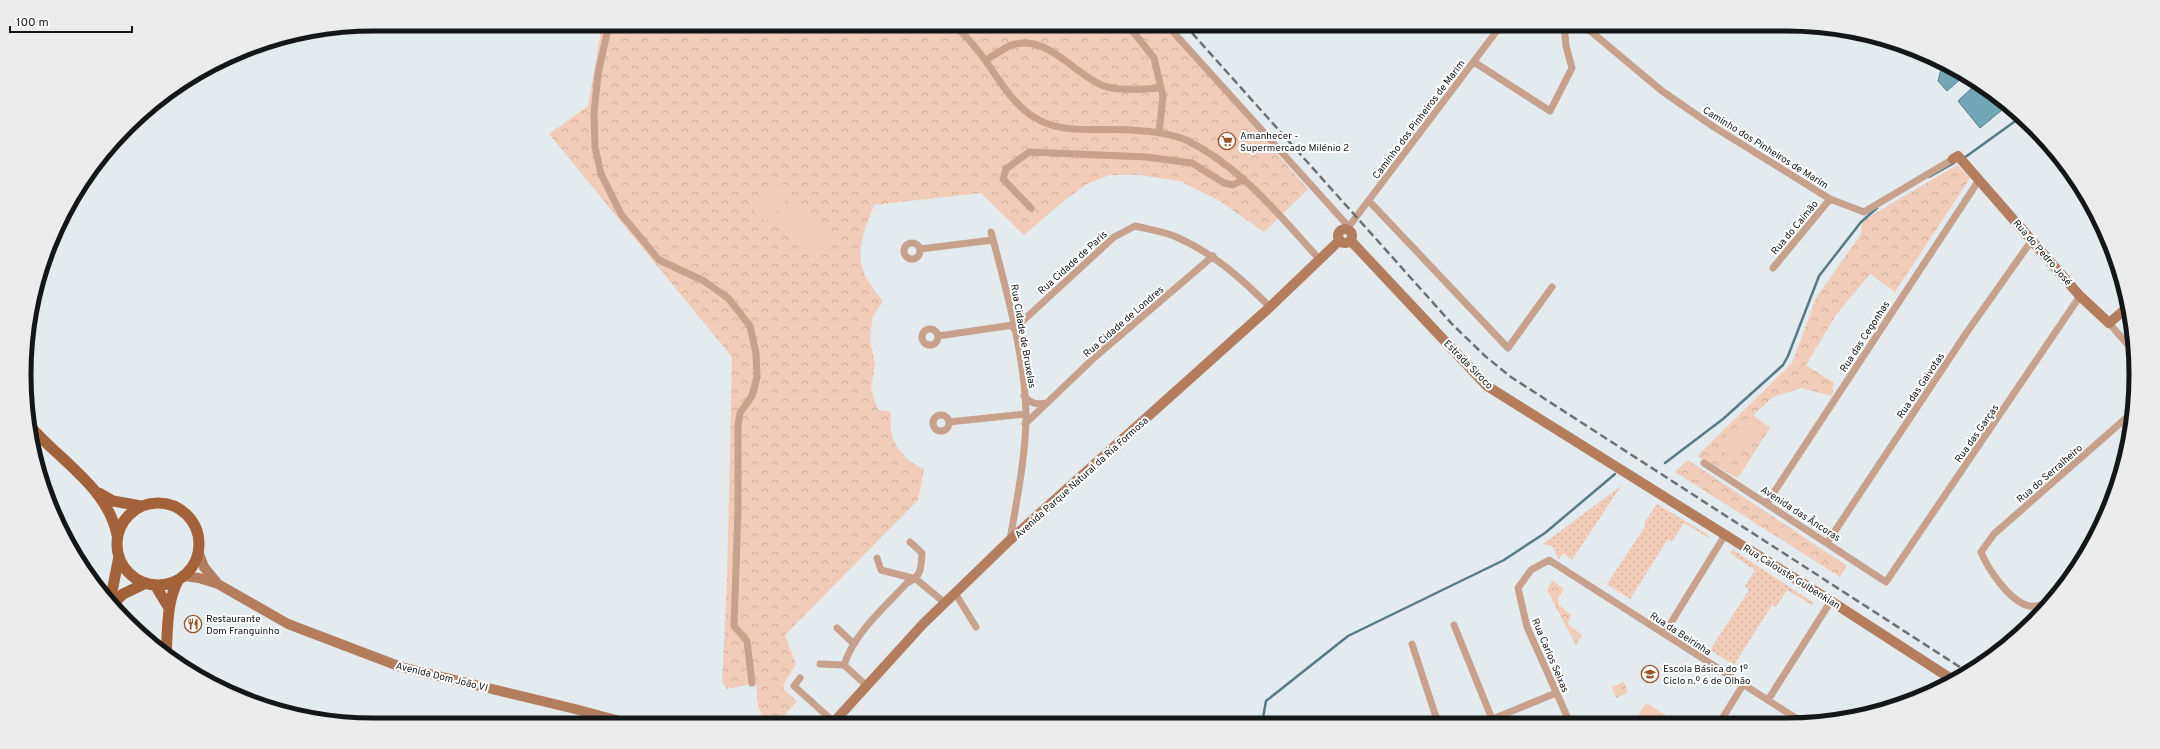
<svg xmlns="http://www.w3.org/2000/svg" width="2160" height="749" viewBox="0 0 2160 749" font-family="Overpass,sans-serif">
<defs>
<pattern id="grass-dots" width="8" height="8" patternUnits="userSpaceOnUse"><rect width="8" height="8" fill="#f1ccb8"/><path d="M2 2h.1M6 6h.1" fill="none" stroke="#ceae9d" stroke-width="1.8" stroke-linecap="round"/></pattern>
<pattern id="park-crowns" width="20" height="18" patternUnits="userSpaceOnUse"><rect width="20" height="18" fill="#f1ccb8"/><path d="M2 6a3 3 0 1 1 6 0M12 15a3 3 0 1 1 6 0" fill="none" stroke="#ceae9d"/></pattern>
</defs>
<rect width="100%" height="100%" fill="#e3ebee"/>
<!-- grass -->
<path fill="url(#grass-dots)" d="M1621,486L1572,560L1563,553L1559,559L1552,546L1543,544Z
M1657,504L1710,536L1709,538L1684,523L1672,542L1668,539L1630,599L1607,584L1646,525L1644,523Z
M1733,550L1814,603L1812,605L1787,590L1776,607L1772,605L1734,665L1710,650L1749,590L1745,586L1755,570L1730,553Z"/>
<!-- park -->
<path fill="url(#park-crowns)" d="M602,24H1163L1308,189L1264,232L1218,200L1180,181L1138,175H1110L1089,183L1066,199L1024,235L981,193L874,205C858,246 851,265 883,301L872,318L870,340L875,363L871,389L878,410L891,412C888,439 899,458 924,469L918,500L785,635L796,664L783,685L784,690L797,701L777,724H766L758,706L756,683L727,689L722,682L727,583L732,357L549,134L588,106Z
M1957,165L1970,178L1895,292L1870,274L1836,315L1806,365L1834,383L1832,396L1801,388L1773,397L1753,415L1770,428L1738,478L1697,456L1792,363L1816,298L1861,234L1862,222L1872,215Z
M1688,460L1847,566L1840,577L1675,472Z
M1552,580L1564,589L1558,598L1559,605L1571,615L1568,624L1582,635L1576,645L1547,590Z
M1624,682L1628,693L1616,698L1612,687Z"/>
<!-- pitch -->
<path fill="#f1ccb8" d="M776,178L792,194L766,222L749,206Z
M794,202L833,237L814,258L775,223Z
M1752,416L1766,433L1731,460L1717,443Z
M1646,703L1675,721L1674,722H1634Z"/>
<!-- water -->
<path fill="#73a6b7" stroke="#567b87" d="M1943,62L1965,75L1947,91L1938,81Z
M1977,83L1999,96L2008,105L1980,128L1958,101Z"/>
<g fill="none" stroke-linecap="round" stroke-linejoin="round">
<!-- stream -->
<path stroke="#567b87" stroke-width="2.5" d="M1964,158L2021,117
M1929,177L1954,163
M1665,463L1723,419L1783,365L1788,356L1819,276L1861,222L1877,208
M1262,723L1266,701L1348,636L1504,560L1545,533L1615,474"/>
<!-- street -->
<path stroke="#c7a18c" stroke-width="7" d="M609,24L598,74L594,113L595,147L601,174L621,214L659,260L704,281L729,299L750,326L756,353L757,377L752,396L740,413L738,425V510L734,626L747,641L752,683
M953,24C965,35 975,46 985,60C1001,82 1014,107 1039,120C1063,134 1104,128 1131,130C1149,131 1172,133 1188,141C1241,167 1281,217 1320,260
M1127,24L1154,58L1163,96L1159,133
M1166,24L1349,227
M1582,24L1662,91L1714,127L1830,199L1864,212L1953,159
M986,60C993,56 1001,50 1009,46C1046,31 1074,75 1104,86C1116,91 1148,89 1161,88
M1474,62L1550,111L1572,68L1566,46L1564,24
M1369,201L1508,348L1552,287
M1031,208L1003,179L1006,169L1029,152L1146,157L1192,163L1224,183L1233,185L1244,179
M1347,229L1502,24
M991,232C1006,288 1025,357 1026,414C1026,456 1017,498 1010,540
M904 251a8 8 0 1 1 16 0a8 8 0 1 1-16 0Z
M920,249L993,240
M1773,268L1830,199
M2109,323L2134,352
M922 337a8 8 0 1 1 16 0a8 8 0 1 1-16 0Z
M1014,329L1114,237L1135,226C1147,229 1162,231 1174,236C1212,252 1241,278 1270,307
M938,336L1013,325
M1024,396C1032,404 1036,405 1047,403
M933 423a8 8 0 1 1 16 0a8 8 0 1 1-16 0Z
M949,422L1026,414
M1025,424L1095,357L1213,256
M1704,463L1886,582L2080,296
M1767,503L1979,180
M1827,543L1967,332L2032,240
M877,558L881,570L916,579L945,603
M955,593L976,627
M2044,604C2040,605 2033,607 2029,606C2009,601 1988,569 1981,552L1994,534L2133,412
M1454,625L1492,719
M837,628L854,644
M1664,634L1725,535
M1412,644L1438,723
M820,664L844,665
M800,678L794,686L834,722
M867,686L844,665C854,633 885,607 907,583C922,576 921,568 922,553L910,542
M1768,700L1831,601
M1720,722L1743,685
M1483,723L1556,693
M1570,723L1527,627L1518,588L1531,570L1549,560L1802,722"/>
<!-- secondary -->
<path stroke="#b37d5e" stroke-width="10" d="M1953,159L1958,156L2080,296L2109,323L2128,307
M1338 236a7 7 0 1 1 14 0a7 7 0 1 1-14 0Z
M1351,241L1487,386L1823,596L1953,680
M198,551L204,567L217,583
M183,576L199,578L218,584L288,624L401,667L575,709L631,724
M832,724L923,624L1010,540L1270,307L1340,240"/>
<!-- primary -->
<path stroke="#a4623a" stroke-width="11" d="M29,425C59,460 108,488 117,535
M99,493L113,501L141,506
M117 544a41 41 0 1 1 82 0a41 41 0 1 1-82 0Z
M155,585L169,608
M110,602L119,556
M112,605L123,594L146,583
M166,655C168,630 166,601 179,579"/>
<!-- rail -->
<path stroke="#6c7173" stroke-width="2.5" stroke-dasharray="8 4" stroke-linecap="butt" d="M1184,24L1452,324L1485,356L1511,377L1966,671"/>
</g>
<!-- icons -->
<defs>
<symbol id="supermarket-ring" viewBox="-11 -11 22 22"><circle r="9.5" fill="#fff" stroke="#985428" stroke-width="1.5"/><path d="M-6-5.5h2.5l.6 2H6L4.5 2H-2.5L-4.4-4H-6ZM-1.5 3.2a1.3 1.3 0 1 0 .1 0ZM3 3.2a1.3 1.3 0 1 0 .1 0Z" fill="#985428"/></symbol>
<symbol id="restaurant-ring" viewBox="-11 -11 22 22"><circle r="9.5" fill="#fff" stroke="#985428" stroke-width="1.5"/><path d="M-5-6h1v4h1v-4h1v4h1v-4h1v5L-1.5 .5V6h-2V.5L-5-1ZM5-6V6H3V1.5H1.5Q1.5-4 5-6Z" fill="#985428"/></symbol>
<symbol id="school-ring" viewBox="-11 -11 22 22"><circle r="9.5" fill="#fff" stroke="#985428" stroke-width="1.5"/><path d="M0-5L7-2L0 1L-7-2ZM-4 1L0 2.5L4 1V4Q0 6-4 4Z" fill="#985428"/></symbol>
</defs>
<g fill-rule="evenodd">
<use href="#supermarket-ring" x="1217" y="131" width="20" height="20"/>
<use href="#restaurant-ring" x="183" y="614" width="20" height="20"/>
<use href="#school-ring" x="1640" y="664" width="20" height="20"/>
</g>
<g text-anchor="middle" stroke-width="4" stroke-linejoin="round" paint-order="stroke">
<!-- street labels -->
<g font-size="10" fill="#141718" stroke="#fff">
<text transform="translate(1418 119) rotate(-53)" y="4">Caminho dos Pinheiros de Marim</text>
<text transform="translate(1766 147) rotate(32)" y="4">Caminho dos Pinheiros de Marim</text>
<text transform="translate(1794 227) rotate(-50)" y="4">Rua do Caimão</text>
<text transform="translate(2043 252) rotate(49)" y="4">Rua do Pedro José</text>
<text transform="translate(1072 262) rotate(-42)" y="4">Rua Cidade de Paris</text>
<text transform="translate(1123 321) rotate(-41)" y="4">Rua Cidade de Londres</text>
<text transform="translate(1024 336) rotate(80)" y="4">Rua Cidade de Bruxelas</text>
<text transform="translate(1864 336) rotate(-57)" y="4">Rua das Cegonhas</text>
<text transform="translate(1469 364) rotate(45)" y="4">Estrada Siroco</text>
<text transform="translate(1920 385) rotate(-56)" y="4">Rua das Gaivotas</text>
<text transform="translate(1976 433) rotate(-55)" y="4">Rua das Garças</text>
<text transform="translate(2049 473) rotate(-41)" y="4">Rua do Serralheiro</text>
<text transform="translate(1081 477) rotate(-42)" y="4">Avenida Parque Natural da Ria Formosa</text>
<text transform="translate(1801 513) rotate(33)" y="4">Avenida das Âncoras</text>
<text transform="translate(1792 576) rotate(32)" y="4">Rua Calouste Gulbenkian</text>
<text transform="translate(1681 633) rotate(33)" y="4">Rua da Beirinha</text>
<text transform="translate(1551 655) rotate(67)" y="4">Rua Carlos Seixas</text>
<text transform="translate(442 676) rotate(14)" y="4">Avenida Dom João VI</text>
</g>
<!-- poi labels -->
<g font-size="10" fill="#141718" stroke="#fff" text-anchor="start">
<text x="1240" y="139">Amanhecer -<tspan x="1240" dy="12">Supermercado Milénio 2</tspan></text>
<text x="206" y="622">Restaurante<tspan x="206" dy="12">Dom Franguinho</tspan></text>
<text x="1663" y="672">Escola Básica do 1º<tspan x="1663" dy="12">Ciclo n.º 6 de Olhão</tspan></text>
</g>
</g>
<!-- crop -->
<path d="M0 0H2160V749H0ZM374 31H1786A343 343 0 0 1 2129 374V375A343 343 0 0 1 1786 718H374A343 343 0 0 1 31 375V374A343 343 0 0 1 374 31Z" fill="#ececed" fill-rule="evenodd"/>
<path fill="none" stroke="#141718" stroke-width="5" d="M374 31H1786A343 343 0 0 1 2129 374V375A343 343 0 0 1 1786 718H374A343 343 0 0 1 31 375V374A343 343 0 0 1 374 31Z"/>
<!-- scale -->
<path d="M10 26v6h122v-6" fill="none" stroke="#141718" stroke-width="2"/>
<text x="16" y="26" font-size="12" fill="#141718" stroke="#ffffff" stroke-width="3" paint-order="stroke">100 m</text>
</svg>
